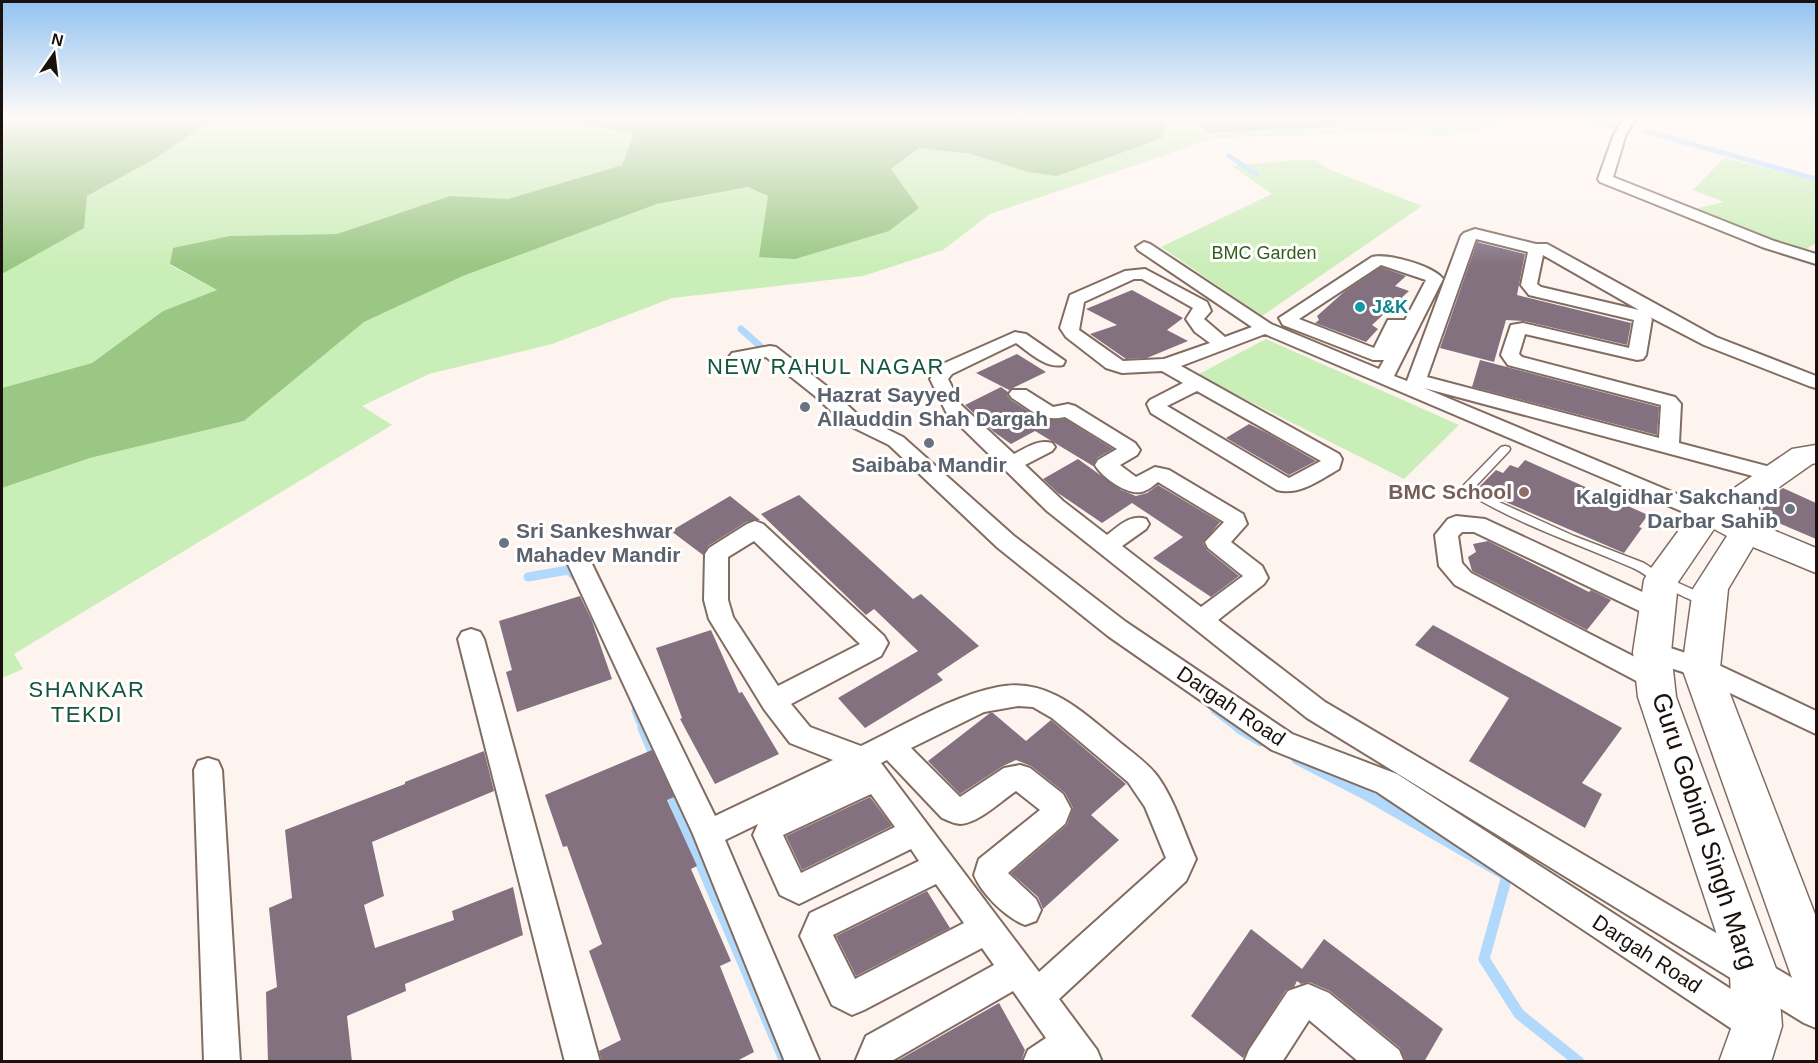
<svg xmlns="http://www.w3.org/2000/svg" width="1818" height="1063" viewBox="0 0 1818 1063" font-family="Arial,sans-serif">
<rect width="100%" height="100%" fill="#fef4ef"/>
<!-- green -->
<path fill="#caeeb8" d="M215,117H582L575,122L634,134L622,165L508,199L450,196L337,234L230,236L170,265L217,290L163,311L92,363L2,388V274L83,228L87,196L156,158Z
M1353,117H1502L1492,128L1444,136L1387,132L1215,138L990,214L943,250L863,276L672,298L552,344L429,374L362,406L392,425L14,654L23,669L2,678V488L90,458L244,421L364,322L463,276L657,204L748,187L768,196L919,208L891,169L919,148L971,154L1028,172L1166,123L1193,118L1208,133L1336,126Z
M1724,158L1816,181V243L1801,252L1694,209L1724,202L1693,190Z
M1296,160H1315L1328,169L1422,206L1262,316L1161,247L1272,194L1232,166Z
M1266,339L1459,425L1404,479L1197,375Z"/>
<!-- forest -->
<path fill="#9ac783" d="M2,117H216L156,158L87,196L84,228L2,274Z
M582,117H1353L1336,126L1208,133L1193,118L1166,123L1162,138L1057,176L1028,172L971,154L919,148L891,169L919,208L889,231L795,259L759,257L768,196L748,187L657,204L463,276L364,322L244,421L90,458L2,488V388L92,363L163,311L217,290L170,264L173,248L230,236L337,234L450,196L508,199L622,165L634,134L575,122Z"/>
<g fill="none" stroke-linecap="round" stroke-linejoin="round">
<!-- stream-far3 -->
<path stroke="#b1d9fb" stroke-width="5" d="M1554,117L1619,126
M1644,131L1816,179
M1229,156L1256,174"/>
<!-- stream-far2 -->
<path stroke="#b1d9fb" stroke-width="7" d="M741,329L770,355"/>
<!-- stream-far1 -->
<path stroke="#b1d9fb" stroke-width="9" d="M528,577L568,570L581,581
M1215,710L1241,730
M636,711L644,730"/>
<!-- stream -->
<path stroke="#b1d9fb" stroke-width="11" d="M643,728L785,1062
M1239,728L1261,741
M1297,759L1365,794L1507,876L1484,959L1519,1014L1579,1062"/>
</g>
<!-- building -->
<path fill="#837180" d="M1477,242L1525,254L1517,295L1631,323L1627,345L1524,321L1506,320L1494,362L1440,348Z
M1381,267L1406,276L1395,286L1409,291L1372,325L1378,329L1366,342L1315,323L1319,320L1317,316L1345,291Z
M1132,290L1183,318L1167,330L1188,341L1147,358L1126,359L1090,334L1117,325L1086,309Z
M1017,354L1046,372L1009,390L976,373Z
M1480,360L1659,407L1657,435L1472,387Z
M1001,387L1008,392L1007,395L1011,400L1036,416L1049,420L1065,419L1113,449L1097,458L1093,466L1035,431L1011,444L994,432L965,405Z
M1249,424L1269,434L1316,461L1289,475L1226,438Z
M1078,459L1121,490L1136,496L1147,493L1158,485L1220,522L1203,543L1207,550L1239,576L1211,597L1153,558L1183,537L1132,503L1102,523L1058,493L1043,479Z
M1525,460L1648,515L1639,527L1642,528L1624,553L1508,503L1479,487L1496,470L1503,473L1510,465L1518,468Z
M1783,488L1816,503V539L1762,516L1761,511L1772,495Z
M799,495L913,599L921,594L979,646L937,674L943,680L865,728L838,698L918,651L874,609L866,615L761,514Z
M730,496L760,520L746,522L708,546L703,555L671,531Z
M1488,541L1589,592L1591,590L1611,600L1587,630L1472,571L1468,557L1476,552L1473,544Z
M580,596L592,621L612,679L517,712L506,672L512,670L499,621Z
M1433,625L1622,728L1582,783L1602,794L1585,828L1469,761L1509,698L1415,645Z
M711,630L739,693L742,692L779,754L715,784L680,719L682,718L656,648Z
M990,713H993L1026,741L1051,720L1126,784L1091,815L1119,840L1043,909L1038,897L1011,873L1067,825L1073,808L1065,793L1031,766L1016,760L1003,766L960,794L928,761Z
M652,750L674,797L667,800L697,866L691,869L731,961L720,966L754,1052L735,1062H602L599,1051L621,1040L589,951L602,944L567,846L563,847L545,795Z
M484,751L494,791L372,842L384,896L364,905L375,948L454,920L452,911L513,887L523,935L405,984L406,991L347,1016L352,1062H268L266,992L277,987L269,908L292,898L285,830L405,784V782Z
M870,797L892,826L802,870L786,836Z
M927,891L950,928L856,976L836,936Z
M1251,929L1302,969L1324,939L1443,1029L1424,1062H1406L1400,1048L1330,991L1309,982L1301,984L1297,981L1294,987L1286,990L1243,1058L1191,1016Z
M999,1003L1025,1050L1021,1062H895Z"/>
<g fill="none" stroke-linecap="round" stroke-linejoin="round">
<defs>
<path id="lane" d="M1505,446L1509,447L1510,449L1509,451L1475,487L1499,502L1574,536L1644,563L1665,577L1712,598L1713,601L1712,604C1701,608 1672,590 1660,585C1651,580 1643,572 1633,568C1576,543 1517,524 1464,491L1462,488L1464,485L1501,447Z"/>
<path id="street" d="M1625,117H1637L1626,134L1613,177L1774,241L1816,254V264L1762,247L1600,182L1598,179L1614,134Z
M1475,229L1536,244H1547L1716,337L1816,376V388L1809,386L1704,345L1650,317L1652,319L1646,355L1643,359L1637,360L1525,334L1519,354L1522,357L1675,397L1681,404L1679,443L1782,470L1786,475L1782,480L1775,482L1424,388L1715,510L1718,515L1715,520L1707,522L1265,334L1181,366L1339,454L1342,459L1339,469C1321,479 1300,496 1277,490L1151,413L1147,404L1150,400L1183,383L1162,371L1122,373L1106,368L1066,337L1060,328L1070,295L1125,271L1145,269L1207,302L1211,311L1204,319L1225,337L1252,327L1138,250L1136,247L1144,242L1150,244L1271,324L1379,369L1384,360H1373L1283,325L1279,318L1372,257C1388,253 1434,266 1443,279L1394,376L1407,381L1461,236L1464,233ZM1476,239L1528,252L1521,285L1529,295L1634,320L1629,348L1523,323L1511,325L1501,355L1508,365L1661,405L1659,438L1427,377ZM1543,255L1639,310L1541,287L1537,284ZM1381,265L1426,280L1405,320H1388L1374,348L1299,319ZM1134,279H1142L1193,308L1186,319L1195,332L1210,343L1164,359L1123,361L1079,330L1084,302ZM1197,391L1321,461L1289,478L1167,406Z
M1015,332L1026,334L1065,361L1063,365C1046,369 1029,352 1016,343L952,374L948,379L961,405L1014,454C1026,448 1038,439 1052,443L1055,447L1052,451L1025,465L1063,501L1107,535C1119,526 1130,514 1146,519L1149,524L1146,529L1122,546L1201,607L1243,576L1208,548L1205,542L1224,522L1158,482C1153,486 1147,491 1141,492C1126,495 1102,477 1095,465L1098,460L1117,449L1065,417C1040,422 1033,411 1012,398L1009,394L1012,390H1026L1053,407L1068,404L1075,406L1135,443L1140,450L1137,455L1120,465L1136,477L1155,467L1169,470L1243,514L1247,524L1231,542L1262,566L1268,578L1264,584L1218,620L1325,702L1816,992V1028L1804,1023L1307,718L1047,511L946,412L930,379L938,366Z
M770,346L776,347L829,388L858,415L903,437L1014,536L1126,622L1292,734L1397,774L1768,1013L1773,1025L1768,1037L1756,1042L1744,1037L1377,792L1272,750L1108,636L998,548L889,445L844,423L815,396L766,357L738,362L732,361L729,357L732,353Z
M1456,516L1485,519L1666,603L1669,609L1666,615L1657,618L1648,615L1474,532H1462L1458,536L1462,563L1471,573L1664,672L1668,679L1664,686L1655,689L1646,686L1455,585L1439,566L1435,535L1448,519Z
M755,521L763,524L884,636L888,643L881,656L791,704L810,727L861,746C903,726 952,696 998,687C1048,677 1082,712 1117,740C1131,752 1147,762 1158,777C1175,801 1184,832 1196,859L1186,881L1059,999L1097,1050L1102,1062H1023L1028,1050L1046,1038L1013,991L890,1062H855L866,1036L994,965L982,948L864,1010L852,1015L832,1005L800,936L810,913L919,861L911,849L799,904L780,895L753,835L758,824L725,840L820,1062H785L693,834L566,560L570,554L578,552L586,554L590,560L715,816L833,760L790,743L764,709L709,619L704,600L705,554L709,548L747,524ZM754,541L860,644L778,686L733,617L728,600V557ZM1018,706L1033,707L1052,718L1128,782L1145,807L1166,858L1039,972L881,763L887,760L942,818C947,820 955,824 961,824C980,822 1001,801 1016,791L1040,810L979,859L974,875C982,894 1005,917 1025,925L1036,921L1041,910L1036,899L1008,873L1065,824L1071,809L1063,794L1030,768L1020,765L1004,768L960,797L911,748L984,712ZM871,794L895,827L801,873L783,835ZM936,884L964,923L855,979L833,935Z
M471,629L480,632L484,639L600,1062H565L458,639L462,632Z
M1652,642L1710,661L1816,711V734L1692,675L1643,659L1639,652L1643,645Z
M208,758L218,761L222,770L240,1062H204L194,770L198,761Z
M1308,984L1329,993L1399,1050L1404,1062H1359L1309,1020L1282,1062H1244L1249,1050L1288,991Z"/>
<path id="secondary" d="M1816,445V463L1812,464L1758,502L1761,525L1816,548V573L1753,547L1728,589L1720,668L1816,917V1002L1799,995L1792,978L1682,668L1693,589L1727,536L1714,529L1678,582L1671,652L1676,697L1778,974L1782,1026L1771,1062H1719L1732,1026L1730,974L1638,697L1633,652L1644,580L1649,571L1696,507L1730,491L1792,449Z"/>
</defs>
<!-- lane casing -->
<use href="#lane" stroke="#816c61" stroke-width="3"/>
<!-- street casing -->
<use href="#street" stroke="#816c61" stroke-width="4"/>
<!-- secondary casing -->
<use href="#secondary" stroke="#816c61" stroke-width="3"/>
<!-- lane -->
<use href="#lane" fill="#fff" fill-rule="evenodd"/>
<!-- street -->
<use href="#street" fill="#fff" fill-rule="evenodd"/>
<!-- secondary -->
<use href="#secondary" fill="#fff" fill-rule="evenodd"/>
</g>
<!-- sky -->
<linearGradient id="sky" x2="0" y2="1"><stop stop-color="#92c3f0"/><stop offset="0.44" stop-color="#fffaf8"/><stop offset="1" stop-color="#fffaf8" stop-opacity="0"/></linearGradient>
<rect width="1818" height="266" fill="url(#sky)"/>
<!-- markers -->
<circle fill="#0f9aa8" stroke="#fff" stroke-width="2" cx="1360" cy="307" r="6"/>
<g fill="#6b7280" stroke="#fff" stroke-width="2">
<circle cx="805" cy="407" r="6"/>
<circle cx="929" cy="443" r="6"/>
<circle cx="1790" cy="509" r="6"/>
<circle cx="504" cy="543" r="6"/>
</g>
<circle fill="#8d6e63" stroke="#fff" stroke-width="2" cx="1524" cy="492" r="6"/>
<g text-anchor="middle" stroke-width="6" stroke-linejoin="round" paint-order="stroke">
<!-- far-park labels -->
<g font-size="18" fill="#335d18" stroke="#fff">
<text x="1264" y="259">BMC Garden</text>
</g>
<!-- far-culture labels -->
<g font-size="18" font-weight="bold" fill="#0d838f" stroke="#fff" text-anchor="start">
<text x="1372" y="313">J&amp;K</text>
</g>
<!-- worship labels -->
<g font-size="21" font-weight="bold" fill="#5b616d" stroke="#fff" text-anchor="start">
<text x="817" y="402">Hazrat Sayyed<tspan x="817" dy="24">Allauddin Shah Dargah</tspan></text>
<text x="929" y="472" text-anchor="middle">Saibaba Mandir</text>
<text x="1778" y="504" text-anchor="end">Kalgidhar Sakchand<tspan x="1778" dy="24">Darbar Sahib</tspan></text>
<text x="516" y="538">Sri Sankeshwar<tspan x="516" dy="24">Mahadev Mandir</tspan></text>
</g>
<!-- education labels -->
<g font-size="21" font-weight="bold" fill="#785e54" stroke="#fff" text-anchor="end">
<text x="1512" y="499">BMC School</text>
</g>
<!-- street labels -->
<g font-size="21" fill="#19110d" stroke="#fff">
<text transform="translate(1231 706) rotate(34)" y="7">Dargah Road</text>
<text transform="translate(1647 954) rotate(33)" y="7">Dargah Road</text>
</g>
<!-- neighbourhood labels -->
<g font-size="22" letter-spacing="1.5" fill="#15563b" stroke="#fff">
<text x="826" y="374">NEW RAHUL NAGAR</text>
<text x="87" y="697">SHANKAR<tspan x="87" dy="25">TEKDI</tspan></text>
</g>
<!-- near-street labels -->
<g font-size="26" fill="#19110d" stroke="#fff">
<text transform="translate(1705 831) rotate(72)" y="9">Guru Gobind Singh Marg</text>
</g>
</g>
<!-- border -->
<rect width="1818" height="1063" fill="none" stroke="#19110d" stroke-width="6"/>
<!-- north arrow -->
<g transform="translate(54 54) rotate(14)" stroke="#ffffff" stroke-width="4.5" paint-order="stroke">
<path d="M0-4.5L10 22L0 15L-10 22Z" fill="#19110d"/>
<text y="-9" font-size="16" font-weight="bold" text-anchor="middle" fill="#19110d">N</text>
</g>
</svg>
